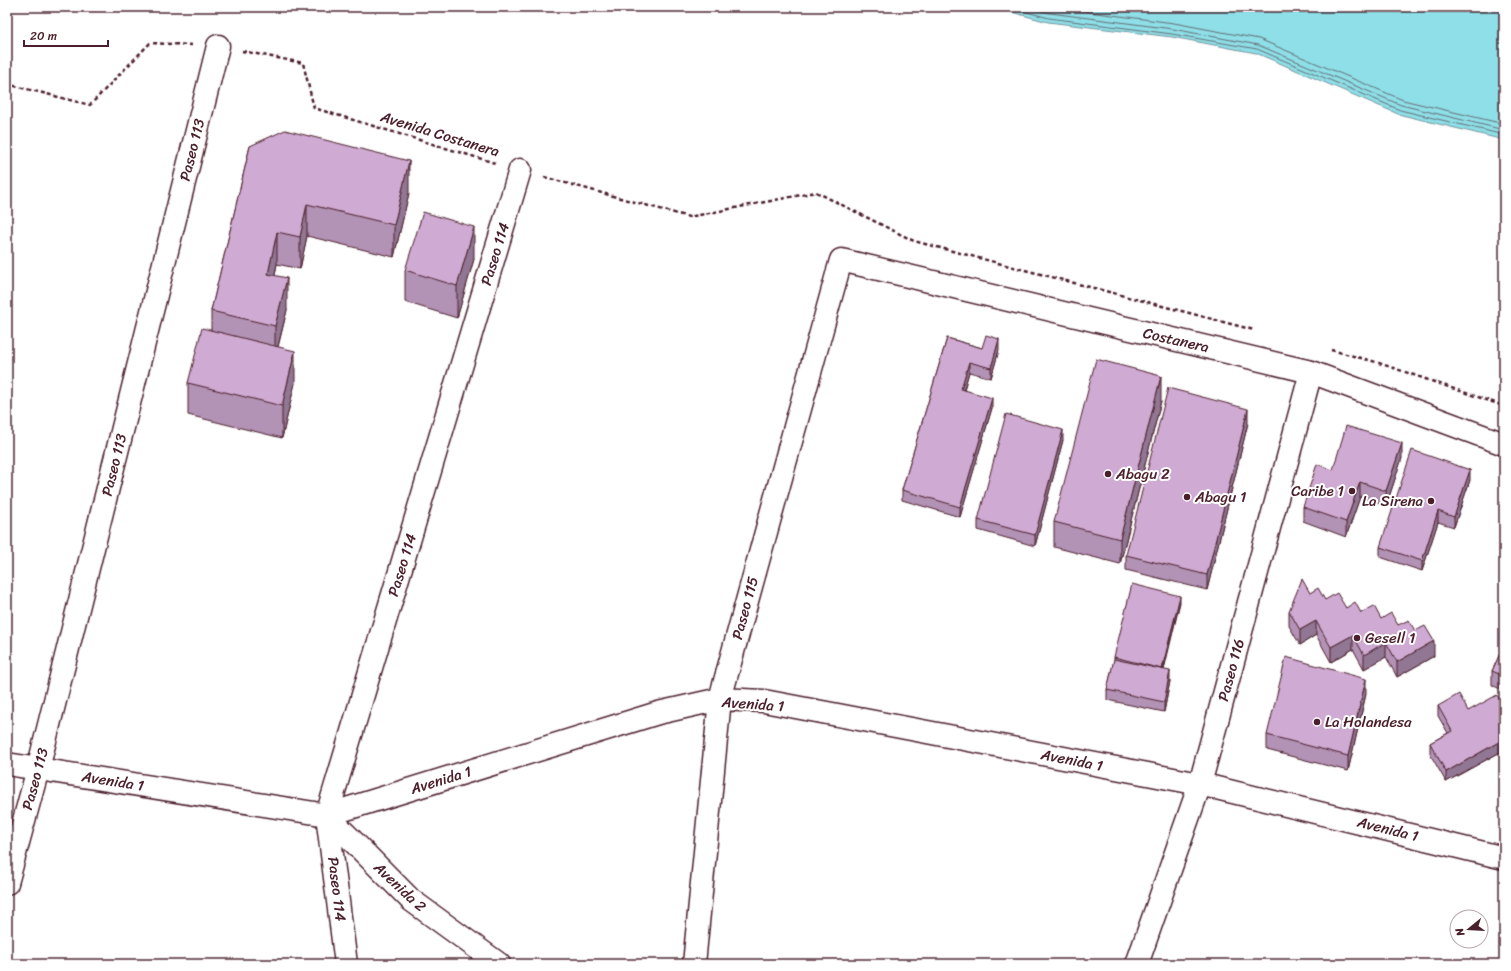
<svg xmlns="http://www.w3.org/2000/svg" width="1511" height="971" viewBox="0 0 1511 971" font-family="Sriracha,sans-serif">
<rect width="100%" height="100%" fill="#fff"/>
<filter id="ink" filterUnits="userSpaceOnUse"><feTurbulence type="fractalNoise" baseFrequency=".025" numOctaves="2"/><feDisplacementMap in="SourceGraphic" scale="8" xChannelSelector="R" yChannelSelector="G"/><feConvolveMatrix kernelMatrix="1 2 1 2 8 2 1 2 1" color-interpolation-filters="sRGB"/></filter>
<g filter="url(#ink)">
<!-- water -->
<path fill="#8edfe7" stroke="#73929c" d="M993,7H1504V140L1398,114L1256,53L1172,37L1048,22Z"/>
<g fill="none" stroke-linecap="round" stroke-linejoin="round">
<!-- shore -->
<path stroke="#656c76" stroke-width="1" d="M1008,7L1049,18L1172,34L1257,49L1400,110L1504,135
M1027,7L1050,13L1173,29L1258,45L1401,105L1504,130
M1050,7L1174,23L1259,39L1403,100L1504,124"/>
<defs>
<path id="minor" d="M327,815L658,713L720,699L764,701L1200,784L1504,858
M7,883L38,769L218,46
M346,964L327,815L520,170
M694,964L720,699L841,260L1311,372L1504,444
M1137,964L1200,784L1311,372"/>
<path id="tertiary" d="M7,764L327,815L411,900L499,964"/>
</defs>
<!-- minor casing -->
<use href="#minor" stroke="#4a1f2b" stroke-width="25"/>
<!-- tertiary casing -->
<use href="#tertiary" stroke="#4a1f2b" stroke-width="25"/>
<!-- path -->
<path stroke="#4a1f2b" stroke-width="2.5" stroke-dasharray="4 3" stroke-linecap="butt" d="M242,51L303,63L314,108L495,163
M7,84L90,105L150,43L192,45
M544,177L689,217L816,192L914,241L1254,330
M1331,350L1376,362L1504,406"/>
<!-- minor -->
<use href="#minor" stroke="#fff" stroke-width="22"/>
<!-- tertiary -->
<use href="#tertiary" stroke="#fff" stroke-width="22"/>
</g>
<!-- wall -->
<path fill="#b292b5" stroke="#4a1f2b" d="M250,146L409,193L394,257L307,236L300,269L277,264L275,275L287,310L278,347L295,383L282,438L188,415V383L211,330V311Z
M474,259L457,318L405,302V270Z
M947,338L982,348L999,350L991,378L969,372L964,390L992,408L960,517L902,500V490Z
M1161,401L1120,564L1054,547V522Z
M1248,423L1207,590L1126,570V555Z
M1063,440L1035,546L978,530V520Z
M1402,458L1386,506L1360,497L1346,537L1303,521V507L1333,470Z
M1470,480L1454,527L1438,522L1422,571L1380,557V547Z
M1310,593L1325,600L1361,613L1381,619L1415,631L1434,656L1397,677L1386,657L1364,669L1353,649L1331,662L1316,635L1300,645L1289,626V611Z
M1180,602L1164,670L1170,681L1164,712L1107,700V690L1114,660V657Z
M1504,645V691L1492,685V671Z
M1366,694L1348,771L1267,750V735Z
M1438,706L1468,711L1504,707V750L1446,782L1430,754V743L1448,733L1438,716Z"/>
<!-- shaded-wall -->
<path fill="#917793" stroke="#4a1f2b" d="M409,161V193L394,257V225Z
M307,204V236L300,269V237Z
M474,227V259L457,318V286Z
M277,232V264L268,306V274Z
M287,278V310L275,358V326Z
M999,339V350L991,378V368Z
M295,351V383L282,438V406Z
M969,362V372L961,399V389Z
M1161,376V401L1120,564V539Z
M992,398V408L960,517V507Z
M1248,409V423L1207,590V575Z
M1063,430V440L1035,546V535Z
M1402,443V458L1386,506V491Z
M1470,470V480L1454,527V517Z
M1360,482V497L1346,537V522Z
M1438,511V522L1422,571V561Z
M1180,596V602L1162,675V670Z
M1316,621V635L1300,645V630Z
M1353,635V649L1331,662V647Z
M1434,641V656L1397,677V662Z
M1386,642V657L1364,669V655Z
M1170,671V681L1164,712V702Z
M1366,679V694L1348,771V756Z
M1504,739V750L1446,782V772Z"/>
<!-- building -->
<path fill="#cfaad2" stroke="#4a1f2b" d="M285,130L409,161L394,225L307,204L300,237L277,232L268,274L287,278L275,326L211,311L250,146Z
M423,212L474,227L457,286L405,270Z
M202,328L295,351L282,406L188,383Z
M986,335L999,339L991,368L969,362L961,389L992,398L960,507L902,490L947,338L982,348Z
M1096,359L1161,376L1120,539L1054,522Z
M1168,388L1248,409L1207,575L1126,555Z
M1006,414L1063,430L1035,535L978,520Z
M1346,426L1402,443L1386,491L1360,482L1346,522L1303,507L1317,464L1333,470Z
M1412,450L1470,470L1454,517L1438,511L1422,561L1380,547Z
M1302,579L1310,593L1318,588L1325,600L1337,593L1346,608L1355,602L1361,613L1374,606L1381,619L1391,613L1398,625L1409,620L1415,631L1425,626L1434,641L1397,662L1386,642L1364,655L1353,635L1331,647L1316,621L1300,630L1289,611Z
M1132,584L1180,596L1162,669L1114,657Z
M1504,645V676L1492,671Z
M1286,657L1366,679L1348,756L1267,735Z
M1114,659L1170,671L1164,702L1107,690Z
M1459,694L1468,711L1497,695L1504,707V739L1446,772L1430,743L1452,731L1438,706Z"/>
</g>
<!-- markers -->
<g fill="#4a1f2b" stroke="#fff" stroke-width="1.5">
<circle cx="1108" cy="474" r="4"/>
<circle cx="1352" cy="491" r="4"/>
<circle cx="1187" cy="497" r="4"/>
<circle cx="1431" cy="501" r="4"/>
<circle cx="1357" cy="638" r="4"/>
<circle cx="1317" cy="722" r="4"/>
</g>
<g text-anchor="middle" stroke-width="4" stroke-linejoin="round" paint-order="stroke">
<!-- street labels -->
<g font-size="15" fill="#4a1f2b" stroke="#fff">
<text transform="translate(440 134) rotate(17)" y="5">Avenida Costanera</text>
<text transform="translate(192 150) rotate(-76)" y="5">Paseo 113</text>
<text transform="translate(495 254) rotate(-73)" y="5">Paseo 114</text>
<text transform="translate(1176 340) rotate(13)" y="5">Costanera</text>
<text transform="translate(114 465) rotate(-76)" y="5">Paseo 113</text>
<text transform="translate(402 565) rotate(-73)" y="5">Paseo 114</text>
<text transform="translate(745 608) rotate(-75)" y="5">Paseo 115</text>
<text transform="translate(1231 670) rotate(-75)" y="5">Paseo 116</text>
<text transform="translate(753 704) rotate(4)" y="5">Avenida 1</text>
<text transform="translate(1072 760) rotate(11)" y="5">Avenida 1</text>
<text transform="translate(35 779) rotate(-75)" y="5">Paseo 113</text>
<text transform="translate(441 780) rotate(-17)" y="5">Avenida 1</text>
<text transform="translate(113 781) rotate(9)" y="5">Avenida 1</text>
<text transform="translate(1388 829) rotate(14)" y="5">Avenida 1</text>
<text transform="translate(400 887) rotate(43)" y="5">Avenida 2</text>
<text transform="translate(337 889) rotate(83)" y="5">Paseo 114</text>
</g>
<!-- poi labels -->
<g font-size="15" fill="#4a1f2b" stroke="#fff" text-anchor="start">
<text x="1116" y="479">Abagu 2</text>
<text x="1344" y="496" text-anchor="end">Caribe 1</text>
<text x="1195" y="502">Abagu 1</text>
<text x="1423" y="506" text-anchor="end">La Sirena</text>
<text x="1365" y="643">Gesell 1</text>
<text x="1325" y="727">La Holandesa</text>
</g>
</g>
<!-- margin -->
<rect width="1511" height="971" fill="none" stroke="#fff" stroke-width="24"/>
<rect x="12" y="12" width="1487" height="947" fill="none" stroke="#4a1f2b" stroke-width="1.5" filter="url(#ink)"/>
<!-- north arrow -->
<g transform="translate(1469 929) rotate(252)"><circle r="19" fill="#ffffff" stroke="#b7a5aa"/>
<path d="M0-3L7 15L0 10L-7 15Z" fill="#4a1f2b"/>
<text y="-6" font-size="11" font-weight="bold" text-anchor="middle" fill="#4a1f2b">N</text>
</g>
<!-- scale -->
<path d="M24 40v6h84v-6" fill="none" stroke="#4a1f2b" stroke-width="2"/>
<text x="30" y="40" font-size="12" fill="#4a1f2b" stroke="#ffffff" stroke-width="3" paint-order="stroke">20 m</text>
</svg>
